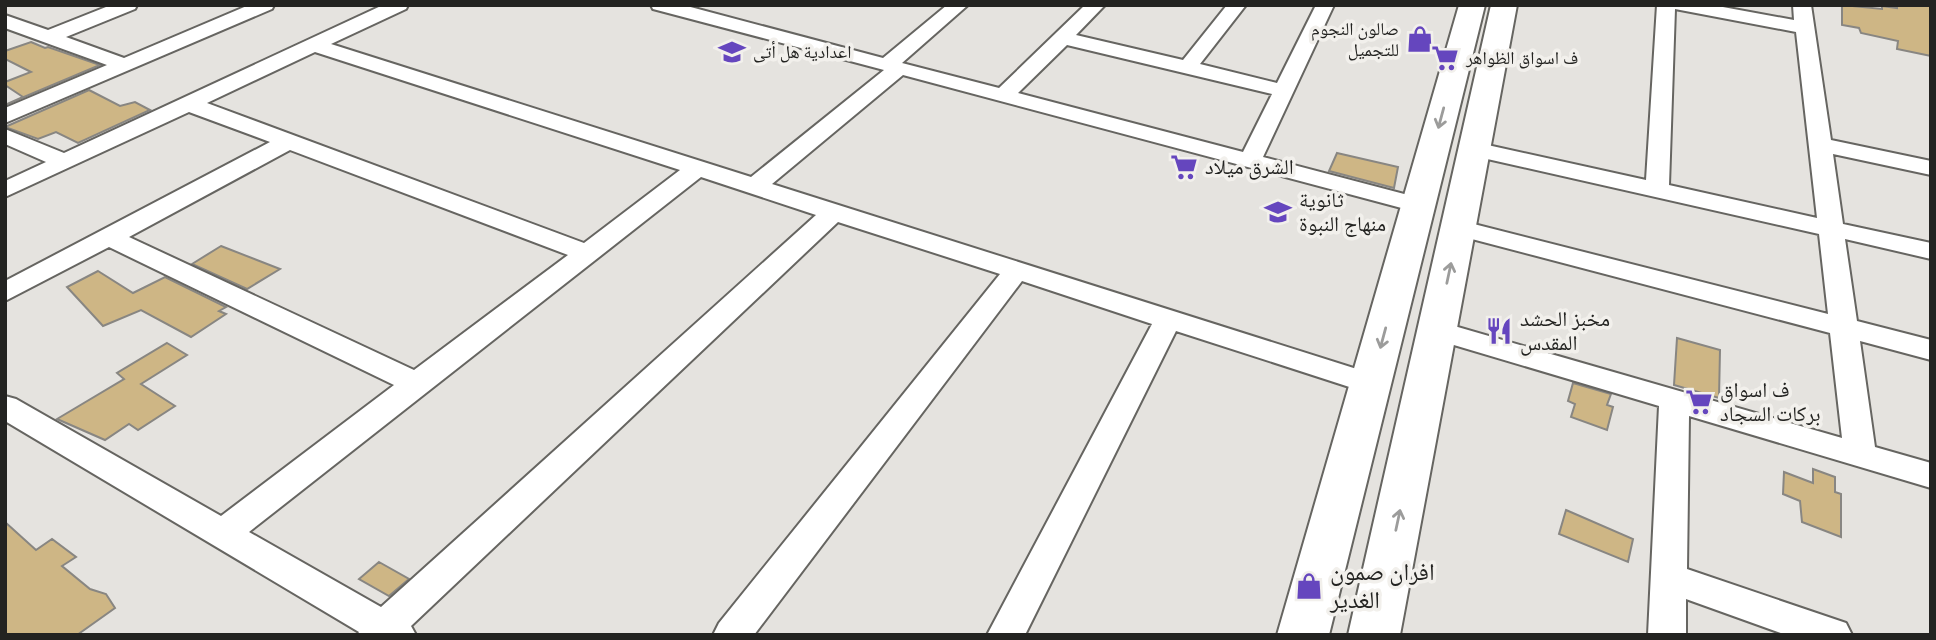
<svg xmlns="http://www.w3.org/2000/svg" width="1936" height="640" viewBox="0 0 1936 640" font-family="'Titillium Web','Noto Naskh Arabic',sans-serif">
<rect width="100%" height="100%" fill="#e5e3df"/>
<!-- building -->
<path fill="#ceb685" stroke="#888682" stroke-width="2" d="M1842,5L1882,9V6L1897,8V5H1931V56L1897,49L1898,41L1861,33L1859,28L1842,25Z
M31,42L45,48L48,47L100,65L5,105L23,97L5,85V82L31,72L5,59V51Z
M89,90L120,106L135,102L150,110L78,143L56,132L38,139L5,127Z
M1337,153L1398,167L1394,188L1329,171Z
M221,246L280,269L247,289L192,264Z
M98,271L133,293L165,277L226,307L219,311L226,314L191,337L141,310L103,326L67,287Z
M1677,338L1720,350L1719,398L1674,385Z
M167,343L187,355L141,384L175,406L138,430L129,424L105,440L57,419L124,379L117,373Z
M1573,383L1611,394L1607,405L1613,407L1607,430L1571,417L1575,404L1568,401Z
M1813,469L1835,477V492L1841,494V537L1802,522L1800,501L1783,494L1784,472L1813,483Z
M1566,510L1633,539L1628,562L1559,534Z
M5,522L36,550L52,539L76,557L62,566L90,589L106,594L115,608L77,635H5Z
M379,562L409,579L389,596L359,579Z"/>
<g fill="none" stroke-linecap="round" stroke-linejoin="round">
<defs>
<path id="street" d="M111,5H137L135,9L66,37L124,58L249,5H274L272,9L5,123V108L107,65L5,28V15L48,30Z
M383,5H408L406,9L331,44L751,177L884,70L653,9L651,5H683L883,58L947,5H968L902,63L999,88L1085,5H1105L1076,35L1183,60L1227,5H1246L1200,64L1277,83L1316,5H1334L1263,157L1427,200L1430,205L1427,210L1418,212L1409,210L903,75L772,184L1382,377L1386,384L1382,391L1371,394L1176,331L1025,635H987L1152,324L1022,281L754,635H713L719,623L1000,274L838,222L411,626L416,635H357L359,632L5,421V396L16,399L221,516L394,385L109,247L5,301V281L270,142L189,112L5,197V181L46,162L5,144V129L64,153ZM1067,45L1272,94L1243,152L1018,93ZM315,52L680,170L584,243L207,103ZM290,150L568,255L414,370L129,237ZM701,177L816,215L381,607L249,532Z
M1657,5H1712L1794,20L1793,5H1811L1831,140L1931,161V175L1833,154L1843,224L1931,243V259L1845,239L1857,321L1931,340V360L1860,341L1875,447L1931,463V488L1689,416L1687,569L1846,623L1852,635H1786L1686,599V635H1648L1659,406L1427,337L1423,330L1427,323L1437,321L1842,438L1830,333L1449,233L1445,228L1449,223L1458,220L1828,314L1819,234L1474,156L1466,154L1463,149L1466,144L1474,142L1646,180ZM1675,9L1796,32L1817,218L1669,185Z"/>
<path id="secondary" d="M1459,5H1485L1329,635H1277Z
M1491,5H1517L1400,635H1348Z"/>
</defs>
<!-- street casing -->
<use href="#street" stroke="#666561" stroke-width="4"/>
<!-- secondary casing -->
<use href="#secondary" stroke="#666561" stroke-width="4"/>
<!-- street -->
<use href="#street" fill="#fff" fill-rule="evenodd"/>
<!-- secondary -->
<use href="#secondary" fill="#fff" fill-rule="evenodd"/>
</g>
<!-- one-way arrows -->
<defs><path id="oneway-shaft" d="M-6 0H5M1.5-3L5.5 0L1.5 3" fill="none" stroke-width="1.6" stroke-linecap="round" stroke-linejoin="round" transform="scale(1.75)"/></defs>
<g stroke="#9c9c9b">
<use href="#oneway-shaft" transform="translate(1441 118) rotate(105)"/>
<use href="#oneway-shaft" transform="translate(1449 273) rotate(-78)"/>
<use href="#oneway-shaft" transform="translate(1383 338) rotate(105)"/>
<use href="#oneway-shaft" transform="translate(1398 520) rotate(-78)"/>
</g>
<!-- icons -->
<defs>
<symbol id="shop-bare" viewBox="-9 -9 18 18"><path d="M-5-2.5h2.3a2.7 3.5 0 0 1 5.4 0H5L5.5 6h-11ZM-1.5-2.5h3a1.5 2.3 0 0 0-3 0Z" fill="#6546be" stroke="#f2f0ec" stroke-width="2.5" paint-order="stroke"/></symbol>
<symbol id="school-bare" viewBox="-9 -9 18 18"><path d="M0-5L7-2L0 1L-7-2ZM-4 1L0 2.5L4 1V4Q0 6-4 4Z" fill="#6546be" stroke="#f2f0ec" stroke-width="2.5" paint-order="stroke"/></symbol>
<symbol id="supermarket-bare" viewBox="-9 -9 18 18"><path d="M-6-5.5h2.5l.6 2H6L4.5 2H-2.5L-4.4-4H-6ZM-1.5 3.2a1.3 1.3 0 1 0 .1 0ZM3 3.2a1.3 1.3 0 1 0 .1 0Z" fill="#6546be" stroke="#f2f0ec" stroke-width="2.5" paint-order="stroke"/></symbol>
<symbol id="restaurant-bare" viewBox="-9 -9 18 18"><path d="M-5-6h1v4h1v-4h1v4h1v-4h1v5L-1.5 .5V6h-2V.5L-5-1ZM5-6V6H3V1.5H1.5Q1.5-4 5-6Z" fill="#6546be" stroke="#f2f0ec" stroke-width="2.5" paint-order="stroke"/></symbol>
</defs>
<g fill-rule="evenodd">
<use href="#shop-bare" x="1401" y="20" width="38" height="38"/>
<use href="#school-bare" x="713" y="33" width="38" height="38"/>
<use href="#supermarket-bare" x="1426" y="39" width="38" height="38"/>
<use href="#supermarket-bare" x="1165" y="148" width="38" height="38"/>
<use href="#school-bare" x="1259" y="193" width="38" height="38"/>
<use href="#restaurant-bare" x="1480" y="312" width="38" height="38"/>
<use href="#supermarket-bare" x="1680" y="383" width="38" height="38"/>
<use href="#shop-bare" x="1290" y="567" width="38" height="38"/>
</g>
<g text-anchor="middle" stroke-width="7" stroke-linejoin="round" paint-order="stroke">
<!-- far-poi labels -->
<g font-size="18" fill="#232321" stroke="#f2f0ec" text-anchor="start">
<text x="1399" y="35" text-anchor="end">صالون النجوم<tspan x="1399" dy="21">للتجميل</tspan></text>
<text x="753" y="58">اعدادية هل أتى</text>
<text x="1466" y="64">ف اسواق الظواهر</text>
</g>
<!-- poi labels -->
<g font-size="21" fill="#232321" stroke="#f2f0ec" text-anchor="start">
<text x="1205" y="174">الشرق ميلاد</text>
<text x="1299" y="207">ثانوية<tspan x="1299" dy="24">منهاج النبوة</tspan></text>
<text x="1520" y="326">مخبز الحشد<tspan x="1520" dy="24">المقدس</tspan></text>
<text x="1720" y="397">ف اسواق<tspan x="1720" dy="24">بركات السجاد</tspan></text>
</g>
<!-- near-poi labels -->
<g font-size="24" fill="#232321" stroke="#f2f0ec" text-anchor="start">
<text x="1330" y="580">افران صمون<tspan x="1330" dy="28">الغدير</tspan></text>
</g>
</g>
<!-- border -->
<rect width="1936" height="640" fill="none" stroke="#232321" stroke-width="14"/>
</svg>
